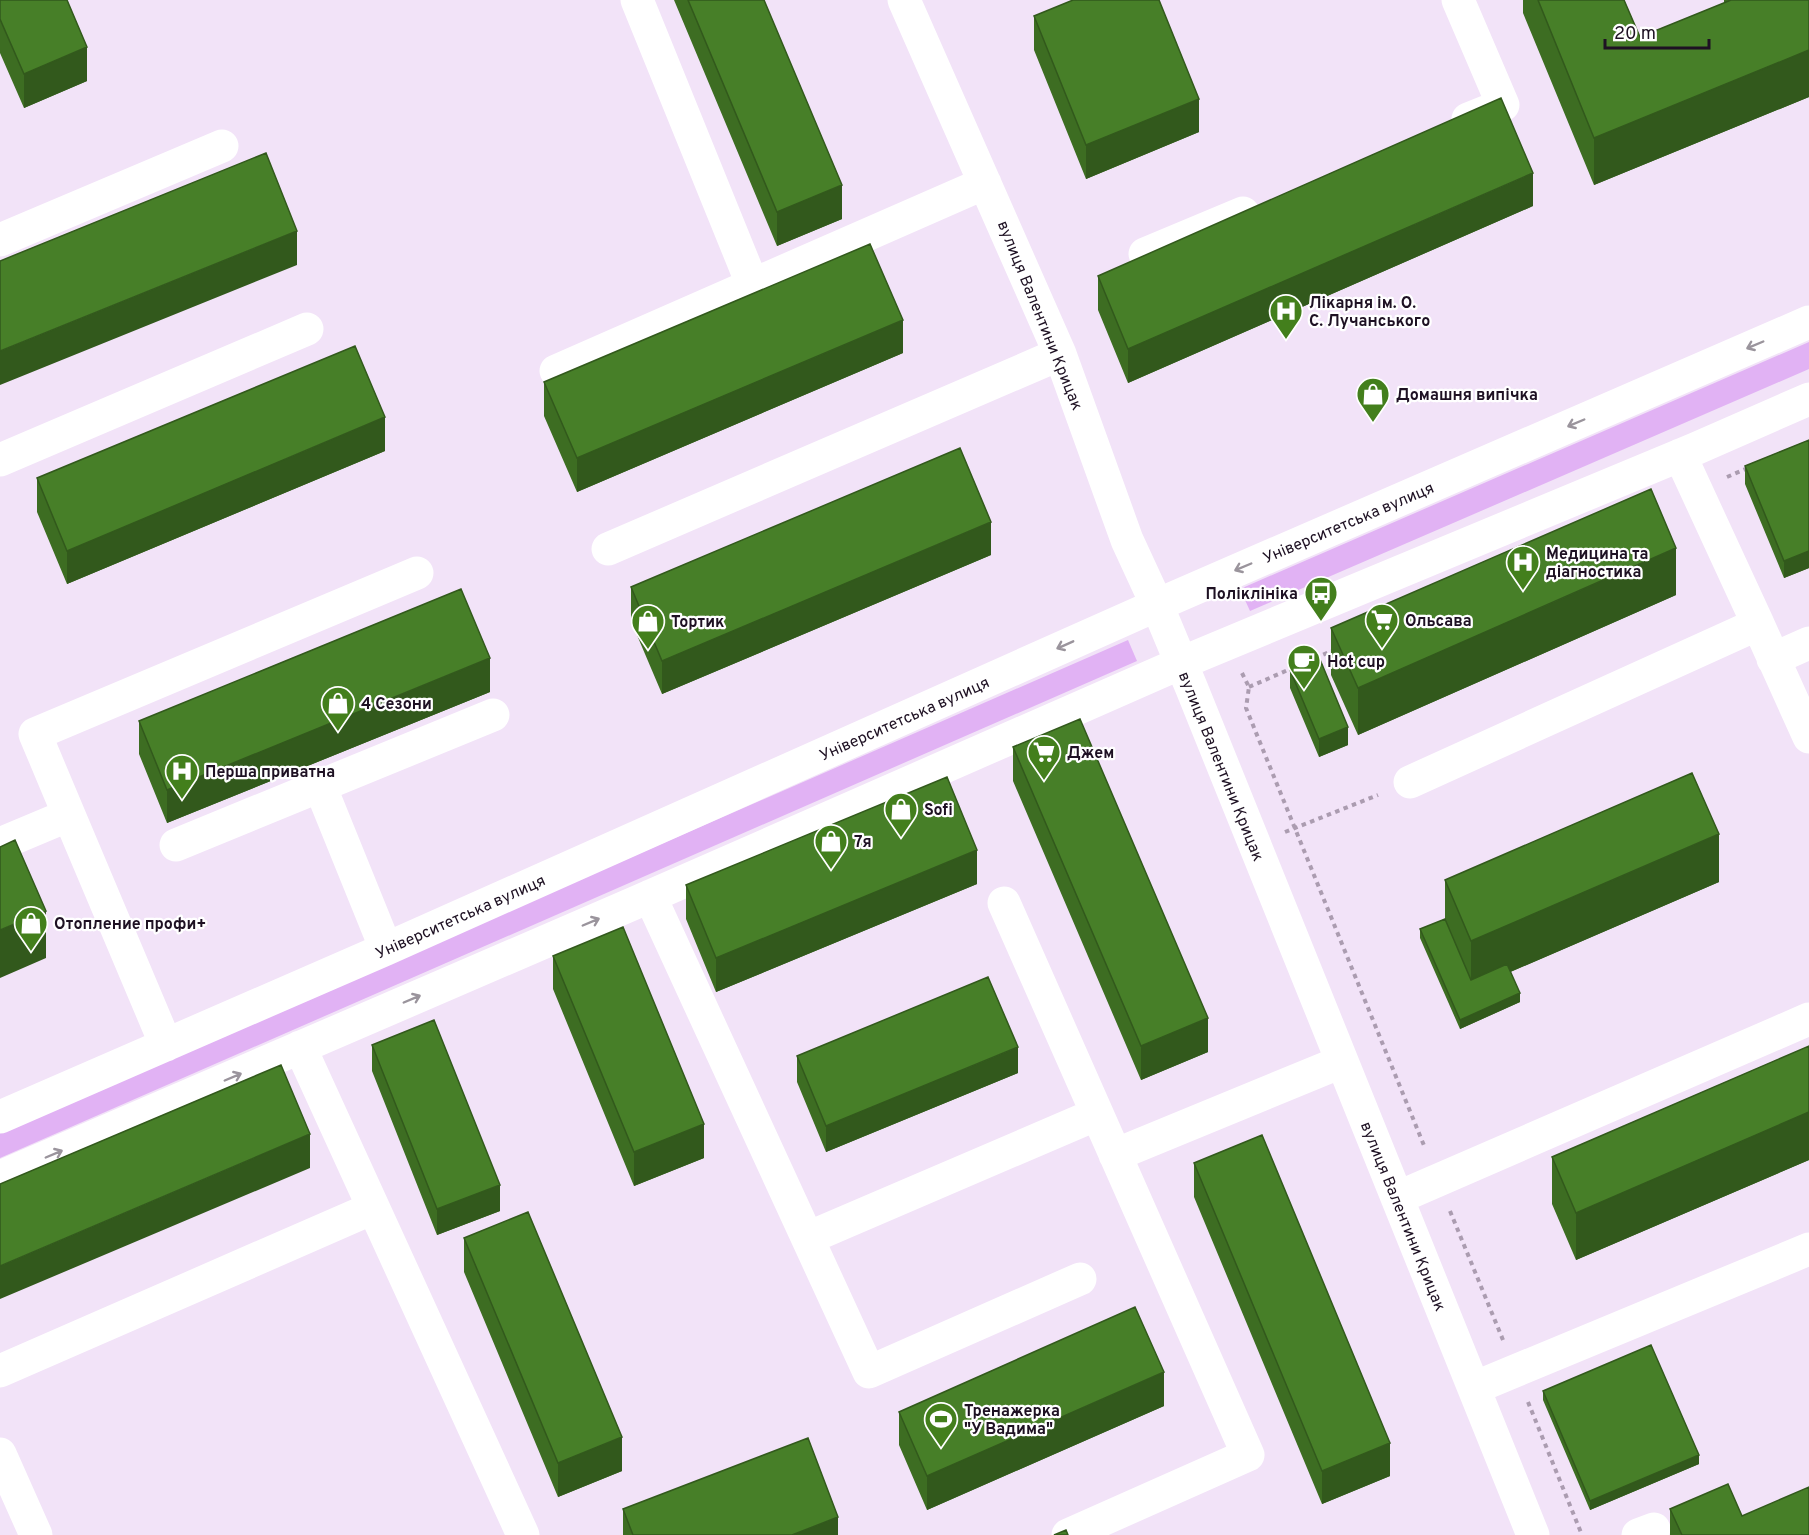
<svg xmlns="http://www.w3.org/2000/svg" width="1809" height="1535" viewBox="0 0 1809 1535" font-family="Overpass,sans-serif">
<rect width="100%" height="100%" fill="#f2e3f8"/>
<!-- green -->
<path fill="#e1b2f4" d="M1809,342V369L1250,611L1240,589Z
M1128,640L1137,661L0,1158V1133Z"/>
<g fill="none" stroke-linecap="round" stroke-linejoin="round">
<!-- path -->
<path stroke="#ab9cb0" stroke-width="4" stroke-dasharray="4.5 4.5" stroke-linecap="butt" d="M1727,477L1748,468
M1242,673L1249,687L1246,708L1425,1148
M1249,687L1336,649
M1285,832L1378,795
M1450,1211L1503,1340
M1528,1402L1582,1535"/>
<!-- minor -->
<path stroke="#fff" stroke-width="33" d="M637,0L753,286
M904,0L1060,354L1127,540L1157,605L1192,689L1533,1535
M1458,0L1503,105L1468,119
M0,240L222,146
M1145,254L1243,213
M556,371L985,183
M0,460L307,329
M608,549L1060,354
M1758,624L1809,737
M1773,659L1809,643
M1410,782L1758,624L1680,455
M320,786L386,949
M69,815L35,734L417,573
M0,844L69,815L166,1045
M176,845L493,715
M650,896L869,1372L1080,1279
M1004,903L1248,1455L1068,1535
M300,1047L523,1535
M0,1117L386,949L1157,605L1809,322
M1115,1155L1341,1062
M0,1177L637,902L1181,663L1695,449L1809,399
M1397,1198L1809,1019
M808,1238L1097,1114
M0,1371L373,1208
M1474,1388L1809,1249
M0,1454L36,1535
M1638,1535L1654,1529"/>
</g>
<!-- wall -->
<path fill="#3d6d22" d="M0,0L87,81L24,108L0,53Z
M674,0H764L842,219L777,246Z
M1523,0H1624L1640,37L1724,3V0H1809V97L1594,185L1523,13Z
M1034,16L1199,132L1086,179L1034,50Z
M1533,206L1128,383L1098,310V276Z
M903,353L577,492L544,416V382Z
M1809,440V568L1784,578L1745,484V466Z
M385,451L67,584L37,512V478Z
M991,555L662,694L631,621V587Z
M1676,595L1358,735L1331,675V628Z
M1290,670L1348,745L1319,757L1290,688Z
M490,692L167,823L139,754V721Z
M1013,747L1208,1052L1141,1080L1013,781Z
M1445,880L1719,882L1510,972L1520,1002L1460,1029L1420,938V929L1445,919Z
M977,884L716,992L686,919V885Z
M553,956L704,1158L634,1186L553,989Z
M372,1045L500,1211L437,1235L372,1071Z
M1809,1046V1160L1576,1260L1552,1204V1157Z
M797,1056L1018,1073L826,1152L797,1082Z
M1194,1163L1390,1476L1322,1504L1194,1197Z
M464,1238L622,1471L558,1497L464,1272Z
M1543,1391L1699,1464L1590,1510L1543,1400Z
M1164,1406L927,1510L899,1445V1412Z
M623,1509L838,1535H623Z
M1670,1509L1742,1516L1809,1535H1670Z"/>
<!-- shaded-wall -->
<path fill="#32591c" d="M87,47V81L24,108V74Z
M1809,50V97L1594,185V138Z
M1199,99V132L1086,179V145Z
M1533,173V206L1128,383V349Z
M842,185V219L777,246V212Z
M297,231V265L0,385V351Z
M903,320V353L577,492V458Z
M385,417V451L67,584V551Z
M991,522V555L662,694V661Z
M1676,548V595L1358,735V688Z
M1809,551V568L1784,578V561Z
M490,658V692L167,823V790Z
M1348,727V745L1319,757V739Z
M1719,834V882L1471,989V941Z
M977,850V884L716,992V958Z
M46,911V958L0,978V930Z
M1520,993V1002L1460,1029V1020Z
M1208,1018V1052L1141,1080V1046Z
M1018,1047V1073L826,1152V1126Z
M1809,1112V1160L1576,1260V1213Z
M704,1124V1158L634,1186V1152Z
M310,1134V1168L0,1299V1266Z
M500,1185V1211L437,1235V1209Z
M1164,1372V1406L927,1510V1476Z
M622,1437V1471L558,1497V1463Z
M1390,1443V1476L1322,1504V1471Z
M1699,1455V1464L1590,1510V1501Z
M838,1517V1535H792Z"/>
<!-- building -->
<path fill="#477f28" stroke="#32591c" stroke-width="1.5" d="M0,0H67L87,47L24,74L0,19Z
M688,0H764L842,185L777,212Z
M1073,0H1159L1199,99L1086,145L1034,16Z
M1538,0H1624L1640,37L1731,0H1809V50L1594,138Z
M1501,98L1533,173L1128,349L1098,276Z
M266,153L297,231L0,351V261Z
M870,244L903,320L577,458L544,382Z
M355,346L385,417L67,551L37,478Z
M1809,440V551L1784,561L1745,466Z
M960,448L991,522L662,661L631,587Z
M1651,489L1676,548L1358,688L1331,628Z
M461,589L490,658L167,790L139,721Z
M1319,657L1348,727L1319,739L1290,670Z
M1080,719L1208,1018L1141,1046L1013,747Z
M1692,773L1719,834L1471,941L1445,880Z
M947,777L977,850L716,958L686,885Z
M15,840L46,911L0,930V847Z
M1445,919L1471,980L1507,964L1520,993L1460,1020L1420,929Z
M623,927L704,1124L634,1152L553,956Z
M988,977L1018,1047L826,1126L797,1056Z
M434,1020L500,1185L437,1209L372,1045Z
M1809,1046V1112L1576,1213L1552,1157Z
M281,1065L310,1134L0,1266V1184Z
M1262,1135L1390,1443L1322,1471L1194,1163Z
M528,1212L622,1437L558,1463L464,1238Z
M1135,1307L1164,1372L927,1476L899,1412Z
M1651,1345L1699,1455L1590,1501L1543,1391Z
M808,1438L838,1517L792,1535H633L623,1509Z
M1728,1484L1742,1516L1809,1487V1535H1682L1670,1509Z
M1066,1530L1068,1535H1054Z"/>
<!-- one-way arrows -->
<defs><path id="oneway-shaft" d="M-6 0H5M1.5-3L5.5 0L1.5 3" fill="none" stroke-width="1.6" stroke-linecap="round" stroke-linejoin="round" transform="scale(1.5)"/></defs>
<g stroke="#9a949c">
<use href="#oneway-shaft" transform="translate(1755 345) rotate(157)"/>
<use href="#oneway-shaft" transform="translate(1576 423) rotate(157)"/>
<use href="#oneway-shaft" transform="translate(1243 567) rotate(157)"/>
<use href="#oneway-shaft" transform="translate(1065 645) rotate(156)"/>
<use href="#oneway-shaft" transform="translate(591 922) rotate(-23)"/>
<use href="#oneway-shaft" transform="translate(412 999) rotate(-23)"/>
<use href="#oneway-shaft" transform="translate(233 1077) rotate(-23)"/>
<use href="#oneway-shaft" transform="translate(54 1154) rotate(-23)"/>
</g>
<!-- icons -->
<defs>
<symbol id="hospital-pin" viewBox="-11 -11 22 30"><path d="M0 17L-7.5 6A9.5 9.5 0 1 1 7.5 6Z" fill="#437f1c" stroke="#fff"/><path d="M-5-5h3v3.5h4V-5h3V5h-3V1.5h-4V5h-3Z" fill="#fff"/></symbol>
<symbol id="shop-pin" viewBox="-11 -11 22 30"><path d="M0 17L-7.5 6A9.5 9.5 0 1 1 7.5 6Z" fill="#437f1c" stroke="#fff"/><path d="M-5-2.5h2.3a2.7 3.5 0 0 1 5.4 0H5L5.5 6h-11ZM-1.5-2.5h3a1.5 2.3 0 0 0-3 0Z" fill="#fff"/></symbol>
<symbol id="bus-pin" viewBox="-11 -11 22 30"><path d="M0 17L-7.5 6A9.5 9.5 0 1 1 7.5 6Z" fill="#437f1c" stroke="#fff"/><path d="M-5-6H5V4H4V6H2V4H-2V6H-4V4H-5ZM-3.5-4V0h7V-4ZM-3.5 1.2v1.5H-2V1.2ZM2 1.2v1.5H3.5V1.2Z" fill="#fff"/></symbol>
<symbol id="supermarket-pin" viewBox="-11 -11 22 30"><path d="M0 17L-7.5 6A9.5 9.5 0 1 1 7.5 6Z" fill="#437f1c" stroke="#fff"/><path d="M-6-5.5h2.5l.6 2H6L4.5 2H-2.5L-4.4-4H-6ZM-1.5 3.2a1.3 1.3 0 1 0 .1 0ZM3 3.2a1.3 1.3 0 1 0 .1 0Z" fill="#fff"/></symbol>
<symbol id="cafe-pin" viewBox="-11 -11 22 30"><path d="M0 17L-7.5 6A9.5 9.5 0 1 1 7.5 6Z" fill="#437f1c" stroke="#fff"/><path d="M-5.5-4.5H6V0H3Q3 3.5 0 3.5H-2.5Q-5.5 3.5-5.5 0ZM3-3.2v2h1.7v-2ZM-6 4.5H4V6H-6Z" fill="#fff"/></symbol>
<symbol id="stadium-pin" viewBox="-11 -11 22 30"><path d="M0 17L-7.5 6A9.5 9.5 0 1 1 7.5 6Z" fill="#437f1c" stroke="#fff"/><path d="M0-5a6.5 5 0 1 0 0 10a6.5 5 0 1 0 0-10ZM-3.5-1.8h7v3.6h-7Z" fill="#fff"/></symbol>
</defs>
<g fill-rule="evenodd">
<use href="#hospital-pin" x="1267" y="292" width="38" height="52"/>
<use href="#shop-pin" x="1354" y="375" width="38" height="52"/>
<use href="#hospital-pin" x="1504" y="543" width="38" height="52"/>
<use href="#bus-pin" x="1302" y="574" width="38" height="52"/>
<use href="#supermarket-pin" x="1363" y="601" width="38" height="52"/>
<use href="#shop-pin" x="629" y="602" width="38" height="52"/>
<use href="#cafe-pin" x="1285" y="642" width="38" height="52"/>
<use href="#shop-pin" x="319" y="684" width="38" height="52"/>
<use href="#supermarket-pin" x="1025" y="733" width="38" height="52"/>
<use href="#hospital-pin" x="163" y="752" width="38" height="52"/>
<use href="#shop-pin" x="882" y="790" width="38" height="52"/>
<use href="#shop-pin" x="812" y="822" width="38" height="52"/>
<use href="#shop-pin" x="12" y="904" width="38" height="52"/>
<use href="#stadium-pin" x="922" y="1400" width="38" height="52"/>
</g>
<g text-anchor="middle" stroke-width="4.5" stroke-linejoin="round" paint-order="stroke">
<!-- poi labels -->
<g font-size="16" font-weight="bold" fill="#1e1123" stroke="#fff" text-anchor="start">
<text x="1309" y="308">Лікарня ім. О.<tspan x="1309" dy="18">С. Лучанського</tspan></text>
<text x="1396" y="400">Домашня випічка</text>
<text x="1546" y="559">Медицина та<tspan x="1546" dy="18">діагностика</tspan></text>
<text x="1298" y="599" text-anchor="end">Поліклініка</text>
<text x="1405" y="626">Ольсава</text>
<text x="671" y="627">Тортик</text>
<text x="1327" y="667">Hot cup</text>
<text x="361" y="709">4 Сезони</text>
<text x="1067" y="758">Джем</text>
<text x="205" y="777">Перша приватна</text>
<text x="924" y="815">Sofi</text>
<text x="854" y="847">7я</text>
<text x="54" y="929">Отопление профи+</text>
<text x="964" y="1416">Тренажерка<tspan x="964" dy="18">"У Вадима"</tspan></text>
</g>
<!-- street labels -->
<g font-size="16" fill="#1e1123" stroke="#fff">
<text transform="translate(1041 315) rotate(68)" y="6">вулиця Валентини Крицак</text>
<text transform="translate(1348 522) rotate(-23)" y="6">Університетська вулиця</text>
<text transform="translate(904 718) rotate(-24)" y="6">Університетська вулиця</text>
<text transform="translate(1222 766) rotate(68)" y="6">вулиця Валентини Крицак</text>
<text transform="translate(460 916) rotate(-24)" y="6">Університетська вулиця</text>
<text transform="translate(1404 1216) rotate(68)" y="6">вулиця Валентини Крицак</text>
</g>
</g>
<!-- scale -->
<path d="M1605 39v9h104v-9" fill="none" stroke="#1e1123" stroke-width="3"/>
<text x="1614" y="39" font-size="18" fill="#1e1123" stroke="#ffffff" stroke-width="4.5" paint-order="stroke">20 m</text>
</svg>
